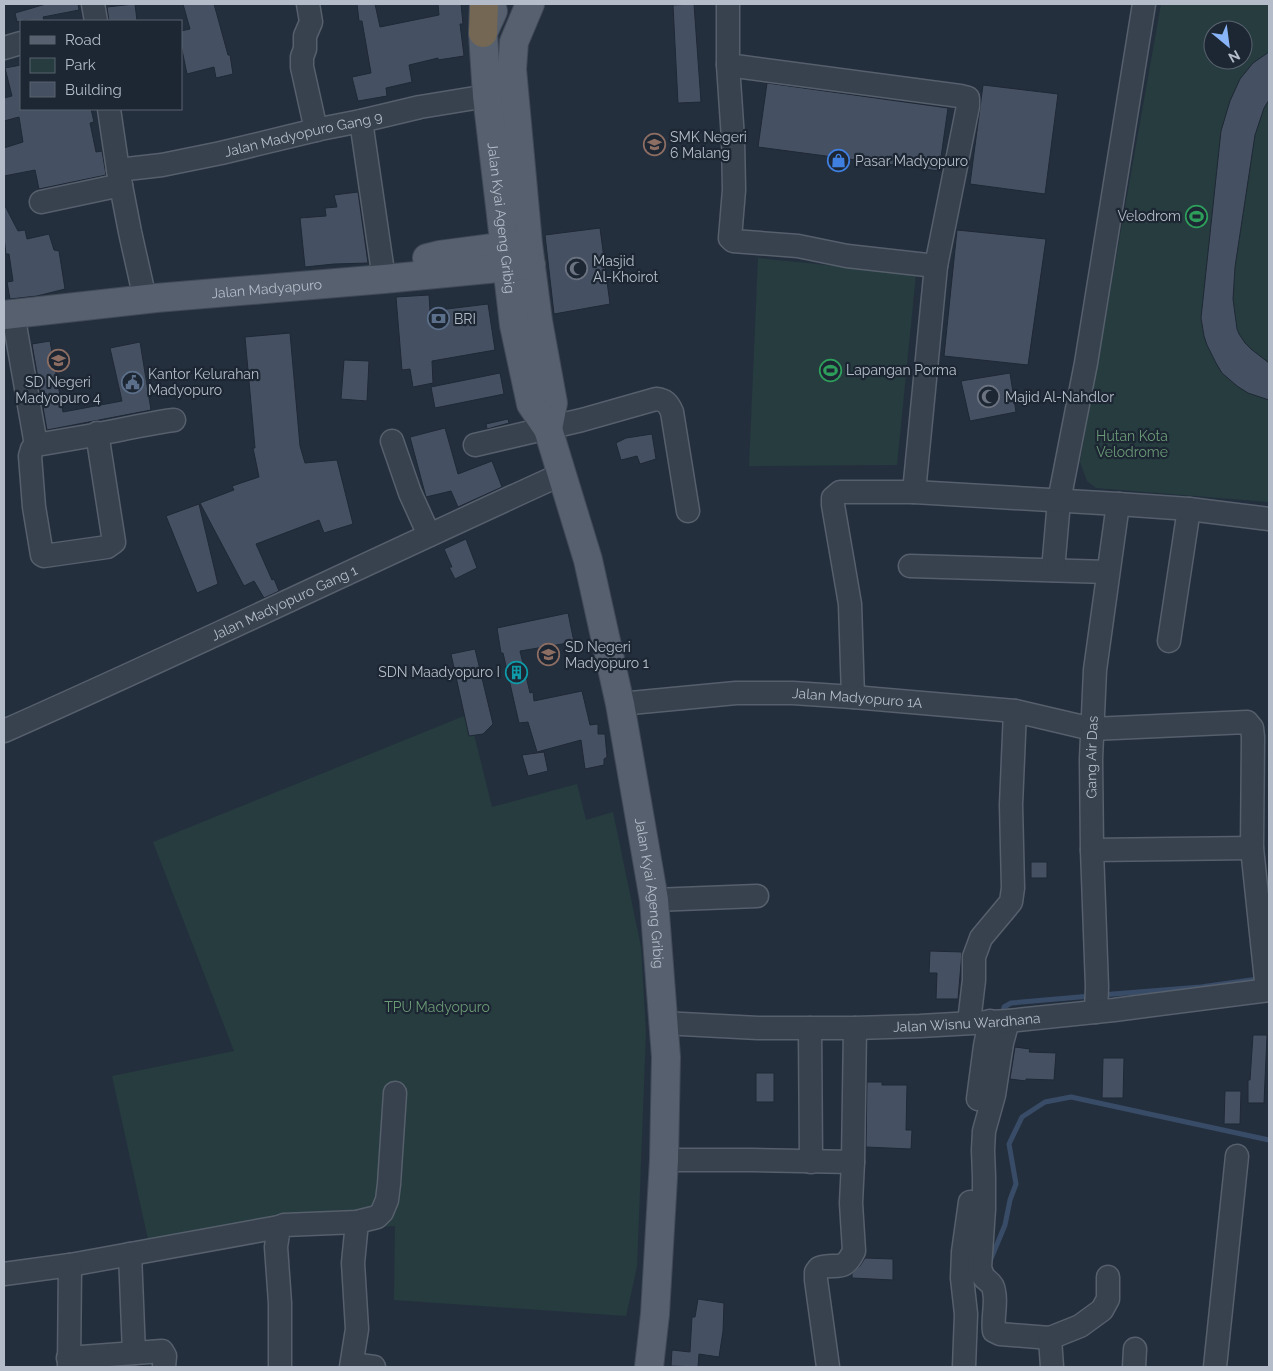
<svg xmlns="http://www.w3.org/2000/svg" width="1273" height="1371" viewBox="0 0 1273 1371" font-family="Raleway,sans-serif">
<rect width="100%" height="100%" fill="#242f3e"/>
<!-- green -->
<path fill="#263c3f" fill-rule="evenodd" d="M1161,4H1269V502L1096,488L1087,481L1080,462ZM1213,30H1243V60H1213Z
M758,258L916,274L897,465L749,466Z
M469,714L492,807L577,784L586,820L613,812L641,947L646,1032L637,1267L626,1316L394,1300L395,1226L149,1244L112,1076L234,1051L153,842Z"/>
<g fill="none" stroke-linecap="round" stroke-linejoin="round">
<!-- stream -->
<path stroke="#394c67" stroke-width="5" d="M1101,995L1201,987L1258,979
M1002,1015L1004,1007L1011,1003L1091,996
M990,1261L1005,1225L1010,1200L1016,1184L1009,1144L1022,1117L1045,1102L1071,1097L1269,1140"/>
</g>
<!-- building -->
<path fill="#455162" stroke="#1f2835" d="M46,4H78L79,10L43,17L44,21L24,20L17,22L15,13Z
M135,4L137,21H109L107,7Z
M183,4H214L228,55H230L233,74L216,78L214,67L187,74L181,45V31L190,29Z
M357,4H375L380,27L439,15L438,4H461L463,24H460L464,56L438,60V58L409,65L412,82L386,88L387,96L358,101L352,77L371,73L362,21H359Z
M694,4L701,102L678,103L673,5Z
M1269,52V100L1264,108L1255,135L1235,267L1233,299L1237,329L1239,334L1245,343L1251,349L1269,363V400L1248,393L1237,386L1222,373L1216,363L1207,345L1204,336L1201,318L1221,131L1230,101L1240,79L1253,63Z
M21,65V109H91L94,122L90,123L96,152L102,151L106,175L39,189L35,170L4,176V148L23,142L19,117L4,121V98L12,96L5,68Z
M767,83L948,108L939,171L758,147Z
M983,85L1058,94L1045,194L970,184Z
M358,192L368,263L334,264L305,267L300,218L326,216L325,208L337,207L334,195Z
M4,204L18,231L25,230L27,239L49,234L54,250L59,251L65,289L37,296L10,299L7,282L13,281L9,254H6L4,237Z
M600,228L610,304L554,314L545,235Z
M957,230L1046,239L1028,365L944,356Z
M429,295L430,311L488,304L495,350L432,361L433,383L413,387L410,369L402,370L396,297Z
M290,333L300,446L305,463L337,460L353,524L324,533L319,520L256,544L272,580L274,579L279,591L264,598L254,581L244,586L200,503L234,490L232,486L259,477L253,448H255L245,337Z
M50,341L63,412L122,401L110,348L140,342L151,410L47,430L32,344Z
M344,360L369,361L367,401L341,399Z
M500,373L504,394L435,408L431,387Z
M1010,373L1016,412L970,421L961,381Z
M508,419L509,423L487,429L486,424Z
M445,428L458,474L492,461L502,487L458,507L451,491L426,497L410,437Z
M652,434L656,459L640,464L637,456L621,460L616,443L626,438Z
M199,504L218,584L197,593L166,516Z
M466,539L477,568L455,579L449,567H452L444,549Z
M568,613L574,642L520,651L530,693L533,692L534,701L582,691L590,725L598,724V734H605L607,757L604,759V765L585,769L581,740L537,752L528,722L519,723L503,653H501L497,628Z
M475,649L493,724L483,734L469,736L451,654Z
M544,752L548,771L528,776L522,755Z
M1031,862H1047V878H1031Z
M930,951L962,952L958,999H936L937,973H929Z
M1253,1035H1267L1264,1103H1248V1080H1250Z
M1015,1047L1030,1049L1029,1052L1056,1053L1054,1080L1026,1079V1081L1010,1079Z
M1103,1058H1124L1123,1098H1102Z
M756,1073H774V1102H756Z
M867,1082H882V1085H907L906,1130H912L911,1149L866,1147Z
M1225,1091H1241L1240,1124H1224Z
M865,1258L893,1259V1280L852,1278V1274L860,1266Z
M698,1299L724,1303L723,1331L719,1357L699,1354L698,1367L671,1366L672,1350L690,1352L692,1317H695Z"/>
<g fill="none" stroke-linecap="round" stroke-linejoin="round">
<defs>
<g id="minor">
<path d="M93,4L96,21"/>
<path d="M308,4L311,22L305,36V49L302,57V67L316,130"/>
<path d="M728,4V65L960,96L968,98V106L936,266L914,492"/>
<path d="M4,48L21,43"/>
<path d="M728,65L733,139L734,190L730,238L733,241L798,246L847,256L936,266"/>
<path d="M109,109L118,170L130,232L145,299"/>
<path d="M361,121L384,279"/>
<path id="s1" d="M118,170L162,165L221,153L320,129L361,121L420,107L487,96"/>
<path d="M41,202L121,185"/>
<path d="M13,314L36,445"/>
<path d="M97,433L114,542L107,547L44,556L42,555L34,507L30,456L32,449L36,445C66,440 95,435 124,429C141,426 157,422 174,420"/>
<path d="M392,441L410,493L429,535"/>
<path d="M475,445L582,420L656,399C665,400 668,403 672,412L688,511"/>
<path d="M910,566L1108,572"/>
<path d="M1053,570L1059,501L1086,363L1144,4"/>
<path d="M1169,641L1189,509"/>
<path d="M853,697L850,604L833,505V498L840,492H914L1118,504L1189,509L1269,519"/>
<path id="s2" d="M620,704L736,693H793L853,697L1015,711L1092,729L1247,722L1252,728L1253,737L1252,848L1267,990"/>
<path id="s3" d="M4,731C187,650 367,563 549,480L562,476"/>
<path d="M1092,850L1252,848"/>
<path d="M654,900L757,896"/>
<path id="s4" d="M1096,1012L1097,987L1092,850L1091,759L1095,670L1118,504"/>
<path d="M1008,1021L1002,1043L994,1095L984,1131L983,1150L984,1177V1209L980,1268C980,1269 983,1275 983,1276C987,1282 993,1282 994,1291C997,1304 992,1318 994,1331L1000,1334L1050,1338L1080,1326L1102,1310L1108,1299V1277"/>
<path d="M969,1022L974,980V957L981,938L1011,902L1013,888L1011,805L1015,711"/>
<path id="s5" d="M663,1023L758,1028H855L920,1026L1008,1021L1114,1010L1269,990"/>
<path d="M810,1028L811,1162"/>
<path d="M978,1099L985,1046L990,1021"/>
<path d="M664,1160H752L853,1162"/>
<path d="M130,1254L134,1353"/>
<path d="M70,1265L279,1227"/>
<path d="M4,1274L70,1265L69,1367"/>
<path d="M1050,1338L1052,1367"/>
<path d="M68,1358L162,1351L165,1356L164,1367"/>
<path d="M352,1364L374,1367"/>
<path d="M280,1367V1303L276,1247L279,1227L284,1225L357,1222L377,1217L382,1212L387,1200L389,1184L395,1093"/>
<path d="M351,1367L357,1329L353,1263L357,1222"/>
<path d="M828,1367L816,1280V1272L819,1268C836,1262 843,1274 854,1251L851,1203L853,1162L855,1028"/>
<path d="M964,1367L966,1314L962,1278L963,1252L970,1202"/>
<path d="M1134,1367L1135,1349"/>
<path d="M1215,1367L1237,1156"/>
</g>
<g id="major">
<path d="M530,4L514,42L512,69L528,244L538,321L553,403L548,429"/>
<path id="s6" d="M493,11L483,33L487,96L514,325L531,404L548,429L588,560L620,704L654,900L666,1057L664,1160L655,1314L649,1367"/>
<path d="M427,258L439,255L523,244"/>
<path id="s7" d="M4,315L156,298L384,279L531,265"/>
</g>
<path id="highway" d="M483,33L484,4"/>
</defs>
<!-- minor casing -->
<use href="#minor" stroke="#565f6c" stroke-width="25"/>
<!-- major casing -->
<use href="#major" stroke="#414a57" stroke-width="30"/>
<!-- highway casing -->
<use href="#highway" stroke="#434c59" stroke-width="30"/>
<!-- minor -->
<use href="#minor" stroke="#38414e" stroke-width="22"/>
<!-- major -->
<use href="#major" stroke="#56606e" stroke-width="28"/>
<!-- highway -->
<use href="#highway" stroke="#746855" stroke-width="28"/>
</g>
<!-- icons -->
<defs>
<symbol id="school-ring" viewBox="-11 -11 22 22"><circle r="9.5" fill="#1d2633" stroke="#8d6e63" stroke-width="1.5"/><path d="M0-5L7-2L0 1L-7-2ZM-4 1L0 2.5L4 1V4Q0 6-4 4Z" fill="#8d6e63"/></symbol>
<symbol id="shop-ring" viewBox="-11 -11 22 22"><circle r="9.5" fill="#1d2633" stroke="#3f7fe0" stroke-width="1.5"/><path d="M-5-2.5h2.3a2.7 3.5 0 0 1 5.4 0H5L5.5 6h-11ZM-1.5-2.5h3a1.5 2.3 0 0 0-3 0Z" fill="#3f7fe0"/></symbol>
<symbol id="stadium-ring" viewBox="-11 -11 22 22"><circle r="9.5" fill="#1d2633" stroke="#2e9e5b" stroke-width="1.5"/><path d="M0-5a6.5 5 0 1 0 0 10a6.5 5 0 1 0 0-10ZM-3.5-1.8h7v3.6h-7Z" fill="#2e9e5b"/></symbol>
<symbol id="mosque-ring" viewBox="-11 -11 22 22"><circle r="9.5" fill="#1d2633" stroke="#6b7280" stroke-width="1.5"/><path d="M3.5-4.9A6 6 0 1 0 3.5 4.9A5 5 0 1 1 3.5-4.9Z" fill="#6b7280"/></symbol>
<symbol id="bank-ring" viewBox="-11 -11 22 22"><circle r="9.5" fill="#1d2633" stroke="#5c6f8a" stroke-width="1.5"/><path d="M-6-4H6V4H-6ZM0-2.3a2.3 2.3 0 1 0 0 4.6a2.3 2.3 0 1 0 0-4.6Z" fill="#5c6f8a"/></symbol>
<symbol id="civic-ring" viewBox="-11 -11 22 22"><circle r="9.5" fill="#1d2633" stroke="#5c6f8a" stroke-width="1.5"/><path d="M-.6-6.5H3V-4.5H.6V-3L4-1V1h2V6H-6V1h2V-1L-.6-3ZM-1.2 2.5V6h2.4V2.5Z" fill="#5c6f8a"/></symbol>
<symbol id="building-ring" viewBox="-11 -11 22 22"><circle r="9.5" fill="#1d2633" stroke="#0f9aa8" stroke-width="1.5"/><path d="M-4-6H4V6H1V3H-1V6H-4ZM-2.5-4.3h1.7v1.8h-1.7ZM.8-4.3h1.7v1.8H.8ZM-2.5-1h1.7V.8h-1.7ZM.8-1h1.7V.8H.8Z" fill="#0f9aa8"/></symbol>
</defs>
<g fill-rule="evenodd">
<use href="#school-ring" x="642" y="132" width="25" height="25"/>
<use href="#shop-ring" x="826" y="148" width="25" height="25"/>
<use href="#stadium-ring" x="1184" y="204" width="25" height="25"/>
<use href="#mosque-ring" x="564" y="256" width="25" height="25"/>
<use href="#bank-ring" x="426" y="306" width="25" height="25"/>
<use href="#school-ring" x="46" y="348" width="25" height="25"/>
<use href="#stadium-ring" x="818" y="358" width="25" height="25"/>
<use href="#civic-ring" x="120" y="370" width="25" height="25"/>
<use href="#mosque-ring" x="976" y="384" width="25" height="25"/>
<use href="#school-ring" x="536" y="642" width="25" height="25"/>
<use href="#building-ring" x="504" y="660" width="25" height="25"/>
</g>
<g text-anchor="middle" stroke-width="4.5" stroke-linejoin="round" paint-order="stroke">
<!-- street labels -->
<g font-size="14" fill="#b4bcc9" stroke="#1d2633">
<text dy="5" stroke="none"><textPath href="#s1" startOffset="189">Jalan Madyopuro Gang 9</textPath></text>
<text dy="5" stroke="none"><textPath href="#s6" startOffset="210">Jalan Kyai Ageng Gribig</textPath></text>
<text dy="5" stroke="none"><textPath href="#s7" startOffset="264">Jalan Madyapuro</textPath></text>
<text dy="5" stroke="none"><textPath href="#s3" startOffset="308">Jalan Madyopuro Gang 1</textPath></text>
<text dy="5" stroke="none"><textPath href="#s2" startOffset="238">Jalan Madyopuro 1A</textPath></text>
<text dy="5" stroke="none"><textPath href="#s4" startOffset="255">Gang Air Das</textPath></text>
<text dy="5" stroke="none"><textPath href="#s6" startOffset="905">Jalan Kyai Ageng Gribig</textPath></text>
<text dy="5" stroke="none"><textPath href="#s5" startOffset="304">Jalan Wisnu Wardhana</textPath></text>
</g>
<!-- poi labels -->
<g font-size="14" fill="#b4bcc9" stroke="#1d2633" text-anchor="start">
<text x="670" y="142">SMK Negeri<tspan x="670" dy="16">6 Malang</tspan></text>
<text x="855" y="166">Pasar Madyopuro</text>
<text x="1181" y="221" text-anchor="end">Velodrom</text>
<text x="593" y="266">Masjid<tspan x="593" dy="16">Al-Khoirot</tspan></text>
<text x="454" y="324">BRI</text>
<text x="846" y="375">Lapangan Porma</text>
<text x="148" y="379">Kantor Kelurahan<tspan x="148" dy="16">Madyopuro</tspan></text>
<text x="58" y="387" text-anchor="middle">SD Negeri<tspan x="58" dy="16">Madyopuro 4</tspan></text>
<text x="1005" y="402">Majid Al-Nahdlor</text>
<text x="565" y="652">SD Negeri<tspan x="565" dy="16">Madyopuro 1</tspan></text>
<text x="500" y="677" text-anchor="end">SDN Maadyopuro I</text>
</g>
<!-- park labels -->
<g font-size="14" fill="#6b9a76" stroke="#1d2633">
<text x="1132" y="441">Hutan Kota<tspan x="1132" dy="16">Velodrome</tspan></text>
<text x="437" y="1012">TPU Madyopuro</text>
</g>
</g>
<!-- border -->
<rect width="1273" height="1371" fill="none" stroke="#b4bcc9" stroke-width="10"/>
<!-- legend -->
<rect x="20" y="20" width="162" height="90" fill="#1d2633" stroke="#59626f"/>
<rect x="30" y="36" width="25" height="8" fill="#56606e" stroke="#59626f"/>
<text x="65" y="45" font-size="15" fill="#b4bcc9">Road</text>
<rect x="30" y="58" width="25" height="15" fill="#263c3f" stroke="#59626f"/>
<text x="65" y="70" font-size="15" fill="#b4bcc9">Park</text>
<rect x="30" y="82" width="25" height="15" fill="#455162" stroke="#59626f"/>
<text x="65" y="95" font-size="15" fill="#b4bcc9">Building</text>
<!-- north arrow -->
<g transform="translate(1228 45) rotate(151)"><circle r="24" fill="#1d2633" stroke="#59626f"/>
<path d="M0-4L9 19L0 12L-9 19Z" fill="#8ab4f8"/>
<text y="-8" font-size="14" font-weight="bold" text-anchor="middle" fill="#b4bcc9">N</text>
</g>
</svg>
